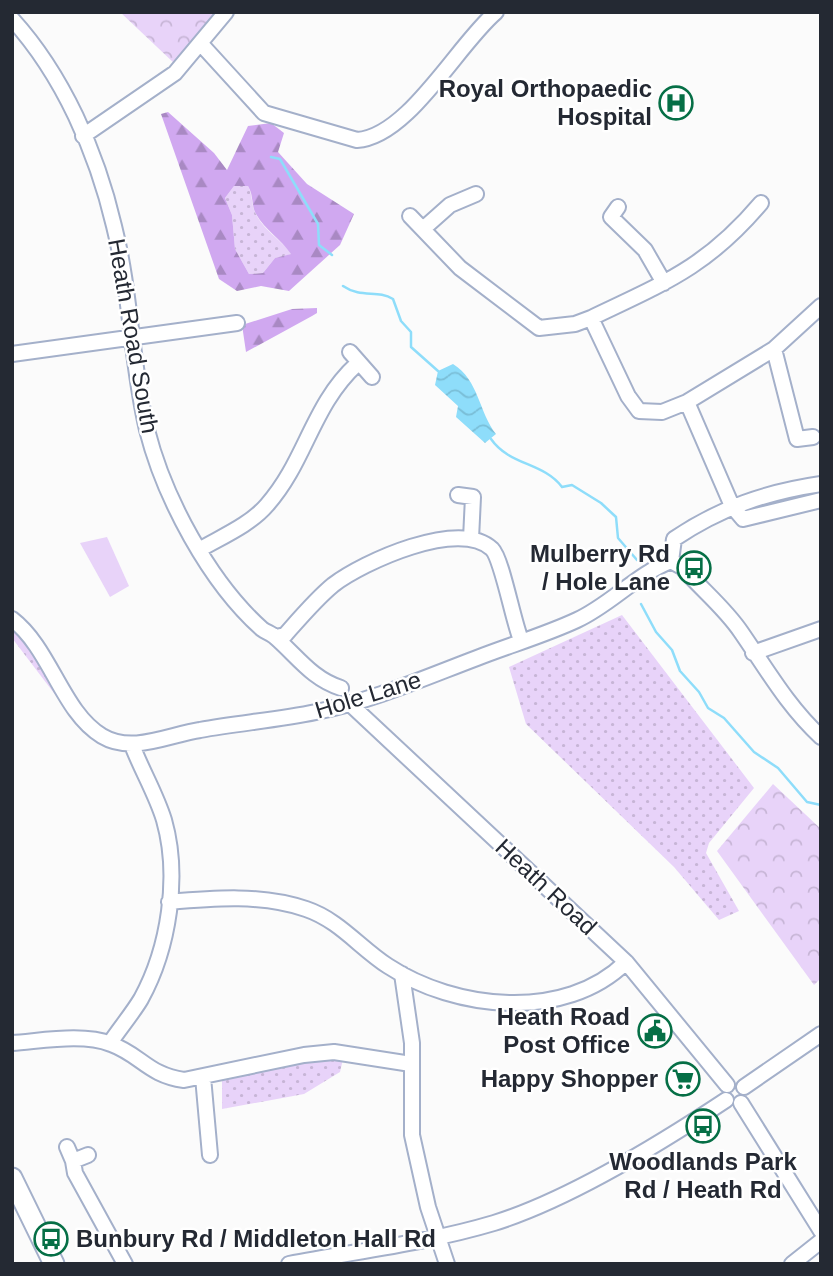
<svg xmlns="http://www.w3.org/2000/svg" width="833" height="1276" viewBox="0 0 833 1276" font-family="Arial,sans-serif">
<defs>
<pattern id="grass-dots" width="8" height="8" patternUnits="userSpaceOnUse" patternTransform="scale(1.75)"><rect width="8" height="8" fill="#e8d3f9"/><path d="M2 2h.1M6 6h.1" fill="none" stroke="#c7b5d6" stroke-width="1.8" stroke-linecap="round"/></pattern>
<pattern id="forest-firs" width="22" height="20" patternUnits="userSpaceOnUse" patternTransform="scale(1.75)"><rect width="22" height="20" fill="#d0a8f0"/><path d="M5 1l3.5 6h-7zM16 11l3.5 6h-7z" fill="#a989c3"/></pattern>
<pattern id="park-crowns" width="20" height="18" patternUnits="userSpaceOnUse" patternTransform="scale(1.75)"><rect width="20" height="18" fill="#e8d3f9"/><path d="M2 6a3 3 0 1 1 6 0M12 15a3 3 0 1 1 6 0" fill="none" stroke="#c7b5d6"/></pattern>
<pattern id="water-waves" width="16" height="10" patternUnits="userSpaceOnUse" patternTransform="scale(1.75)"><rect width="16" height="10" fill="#8eddfa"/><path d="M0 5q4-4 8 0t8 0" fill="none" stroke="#7abed7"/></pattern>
</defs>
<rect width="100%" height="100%" fill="#fbfbfb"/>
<!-- grass -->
<path fill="url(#grass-dots)" d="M234,186H248C253,196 251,203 255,212C262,229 281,240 292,254L275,258L263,273L249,274L235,249L232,215L225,198Z
M622,615L754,788L709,843L706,853L739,911L719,920L674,867L526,724L509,667Z
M12,624L35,651L64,701H60L12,638Z
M302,1059H343L340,1072L304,1094L222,1109V1080Z"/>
<!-- forest -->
<path fill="url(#forest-firs)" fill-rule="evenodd" d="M168,112L214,153L227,170L248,126L271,123L284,133L278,152L307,184L354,214L340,245L289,291L261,286L237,291L219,279L161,114ZM234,186H248C254,196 251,205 256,214C265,230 281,239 291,254L275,258L263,273L249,274L235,249L232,215L225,198Z
M317,308V313L312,316L246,352L242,325L292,309Z"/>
<!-- park -->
<path fill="url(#park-crowns)" d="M120,12H214L218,16L175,64Z
M773,784L821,829V978L814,985L717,851Z"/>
<!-- garden -->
<path fill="#e8d3f9" d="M107,537L129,586L110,597L80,543Z"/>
<!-- water -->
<path fill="url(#water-waves)" d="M453,364C479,380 479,413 496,434L485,443L456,417L458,406L435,385L438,371Z"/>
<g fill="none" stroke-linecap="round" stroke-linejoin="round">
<!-- stream -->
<path stroke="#8eddfa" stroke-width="2.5" d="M271,157L280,159L318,224L319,245L332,255
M343,286C362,299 377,289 393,299L401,321L411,332V347L438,371
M491,439C510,466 543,462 562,487L572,485L601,503L616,517L618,538L637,560
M641,604L656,632L672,650L680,671L699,692L708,708L724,718L754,752L778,768L807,802L821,805"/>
<defs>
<path id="minor" d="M12,19C63,75 97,153 114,226C131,293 131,363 147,430C164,497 209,582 262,629C266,632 272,634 275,637C297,656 312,679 341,688
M201,44L264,113L357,140C408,137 458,44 496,12
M83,136L175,73L226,12
M618,207L611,217L645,250L664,283
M410,216L460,268L539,328L575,324L591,318L628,396L639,411L662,412L687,402L732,506L743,519L821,500
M423,229L450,205L476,194
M591,318C664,283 707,267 761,203
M774,349L797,439L813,437
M350,352L372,377
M12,354L237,323
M687,402L774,349L821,306
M458,495L473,497L471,539
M199,550C221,537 250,525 267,505C306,461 312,405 357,364
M671,561L682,567C701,589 725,608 741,632C766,668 788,707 821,737
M671,561L674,539C720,508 766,492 821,484
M12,619C51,649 62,712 102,736C132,754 168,735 200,730C238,723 278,720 316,712C372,701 424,678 477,658C510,645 545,635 577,620C610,605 637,574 671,561
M276,637L285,635C300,618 316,599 333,585C363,562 459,518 492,549C502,559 513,621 521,640
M753,653L821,629
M349,703L626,962L727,1085
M169,902C215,898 262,894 306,909C339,920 360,948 388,966C455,1010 565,1022 626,962
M402,974L412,1043V1135L428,1207L447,1264
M12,1043C42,1041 83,1033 111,1044C141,1055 148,1075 184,1080L304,1055L334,1052L411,1064
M110,1043C120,1028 132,1014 141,999C169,948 180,876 164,820C156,794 142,771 132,745
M203,1077L210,1155
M744,1087L821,1034
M741,1103L821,1231
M67,1147L73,1161
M88,1155L73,1161L75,1173L125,1264
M289,1264C357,1251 427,1243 494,1223C568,1200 661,1143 726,1100
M792,1264L821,1241"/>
<path id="major" d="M12,1178L54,1264"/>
</defs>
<!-- minor casing -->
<use href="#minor" stroke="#a4b0ca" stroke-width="18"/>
<!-- major casing -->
<use href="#major" stroke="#a4b0ca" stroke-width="23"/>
<!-- minor -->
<use href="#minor" stroke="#fff" stroke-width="14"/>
<!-- major -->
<use href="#major" stroke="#fff" stroke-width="19"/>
</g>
<!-- icons -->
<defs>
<symbol id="hospital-ring" viewBox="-11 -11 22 22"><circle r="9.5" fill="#fff" stroke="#066f46" stroke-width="1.5"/><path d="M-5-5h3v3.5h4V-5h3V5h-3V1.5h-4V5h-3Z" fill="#066f46"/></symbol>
<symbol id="bus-ring" viewBox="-11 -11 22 22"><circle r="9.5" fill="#fff" stroke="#066f46" stroke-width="1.5"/><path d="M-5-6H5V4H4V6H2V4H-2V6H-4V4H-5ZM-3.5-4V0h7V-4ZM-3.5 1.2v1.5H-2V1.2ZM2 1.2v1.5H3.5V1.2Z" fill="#066f46"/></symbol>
<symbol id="civic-ring" viewBox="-11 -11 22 22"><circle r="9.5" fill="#fff" stroke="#066f46" stroke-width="1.5"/><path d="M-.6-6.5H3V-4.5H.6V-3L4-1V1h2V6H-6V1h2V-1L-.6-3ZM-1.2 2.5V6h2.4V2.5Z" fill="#066f46"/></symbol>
<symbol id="supermarket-ring" viewBox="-11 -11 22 22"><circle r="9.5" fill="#fff" stroke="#066f46" stroke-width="1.5"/><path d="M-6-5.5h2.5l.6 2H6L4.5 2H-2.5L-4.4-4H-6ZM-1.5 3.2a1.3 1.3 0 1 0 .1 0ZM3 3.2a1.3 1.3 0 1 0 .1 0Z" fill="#066f46"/></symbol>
</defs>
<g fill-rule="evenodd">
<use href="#hospital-ring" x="657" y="84" width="38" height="38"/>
<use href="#bus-ring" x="675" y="549" width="38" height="38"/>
<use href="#civic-ring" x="636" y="1012" width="38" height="38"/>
<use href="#supermarket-ring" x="664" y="1060" width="38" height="38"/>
<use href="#bus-ring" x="684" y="1107" width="38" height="38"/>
<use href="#bus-ring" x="32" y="1220" width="38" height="38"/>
</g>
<g text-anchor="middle" stroke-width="5" stroke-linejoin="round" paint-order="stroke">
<!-- poi labels -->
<g font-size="24" font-weight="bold" fill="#242933" stroke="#fff" text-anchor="end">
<text x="652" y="97">Royal Orthopaedic<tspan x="652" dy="28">Hospital</tspan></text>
<text x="670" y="562">Mulberry Rd<tspan x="670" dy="28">/ Hole Lane</tspan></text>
<text x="630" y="1025">Heath Road<tspan x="630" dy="28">Post Office</tspan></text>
<text x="658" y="1087">Happy Shopper</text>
<text x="703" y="1170" text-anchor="middle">Woodlands Park<tspan x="703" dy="28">Rd / Heath Rd</tspan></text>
<text x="76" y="1247" text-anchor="start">Bunbury Rd / Middleton Hall Rd</text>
</g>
<!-- street labels -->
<g font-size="24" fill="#242933" stroke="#fff">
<text transform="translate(133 336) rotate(80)" y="8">Heath Road South</text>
<text transform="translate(368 695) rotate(-17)" y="8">Hole Lane</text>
<text transform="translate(546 887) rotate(43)" y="8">Heath Road</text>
</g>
</g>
<!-- border -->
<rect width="833" height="1276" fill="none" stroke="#242933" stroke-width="28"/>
</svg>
